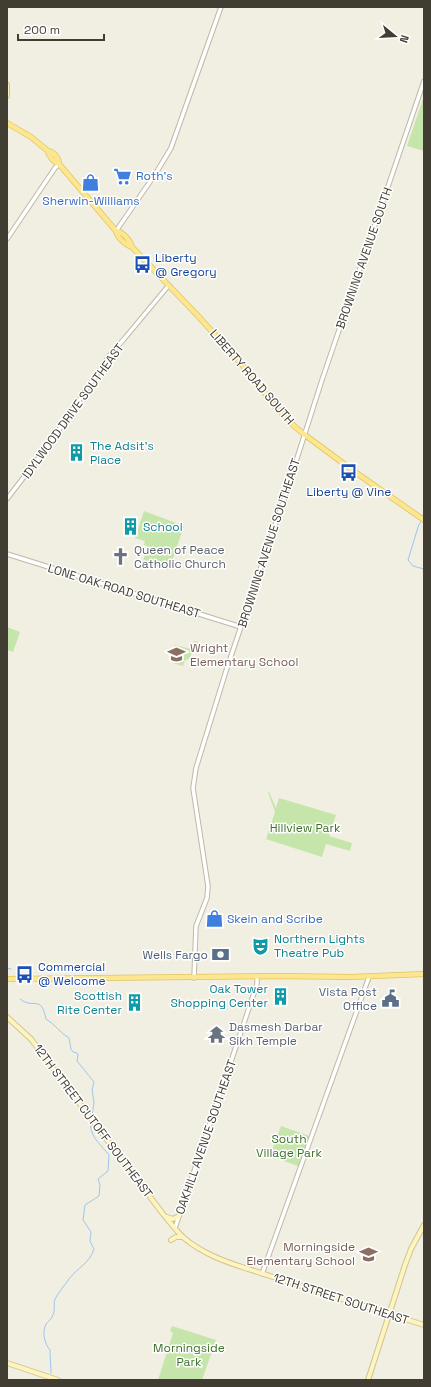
<svg xmlns="http://www.w3.org/2000/svg" width="431" height="1387" viewBox="0 0 431 1387" font-family="'Space Grotesk',sans-serif">
<rect width="100%" height="100%" fill="#f1eee2"/>
<!-- green -->
<path fill="#c6e5ab" d="M424,96V151L407,146Z
M144,511L184,526L169,570L143,562L147,546L144,545L145,541L135,538Z
M7,627L20,632L13,652L7,650Z
M194,641L199,642L196,652L193,651L189,659L185,660L183,666L173,663L175,652L173,651L175,645L191,649Z
M268,792H269L276,808L279,798L336,815L329,836L352,843L350,851L326,844L322,857L266,839L275,812Z
M281,1126L309,1136L298,1166L270,1156Z
M172,1326L216,1340L202,1380H158L173,1333L170,1331Z"/>
<g fill="none" stroke-linecap="round" stroke-linejoin="round">
<!-- stream -->
<path stroke="#9ec6ee" stroke-width="1" d="M423,516L424,511
M422,521L419,524L408,560L413,566L424,569
M7,968L11,969
M20,999C34,1010 41,994 46,1019C55,1024 60,1033 69,1038L71,1049L73,1052L77,1053L78,1054L77,1061L94,1082L92,1090L94,1102L92,1116
M51,1373C51,1364 50,1358 50,1350C44,1343 42,1332 46,1324C48,1322 50,1320 52,1317C56,1310 53,1305 55,1299C58,1293 65,1285 69,1279C77,1268 90,1263 94,1249L90,1241L91,1232L83,1220L85,1205L99,1196L100,1185L98,1179L108,1171L109,1155C101,1145 88,1135 91,1121"/>
<defs>
<path id="tertiary" d="M116,231L156,173L171,148L221,7
M7,239L55,168L59,164
M7,499L50,443L109,356L124,339L169,285
M7,554L241,627
M194,978L196,926L207,898L208,886L193,788L196,768L226,671L284,499L322,380L424,81
M175,1228L253,996L257,984V976
M262,1274L369,977"/>
<path id="secondary" d="M7,85V96
M7,1017L31,1039L163,1214C170,1222 176,1231 184,1238C202,1253 223,1261 245,1268L424,1325
M167,1217L173,1219L179,1216
M171,1240L176,1237H183
M7,1363L58,1380
M368,1380L405,1265L411,1249L424,1225"/>
<path id="primary" d="M7,123L31,137L48,151C54,152 59,158 59,164L116,231C117,237 125,245 132,247L199,317L243,366L277,408L294,426L305,435L355,472L424,520
M48,151C49,157 54,162 59,164
M116,231C123,232 130,240 132,247
M7,979L280,976L351,977L424,974"/>
</defs>
<!-- tertiary casing -->
<use href="#tertiary" stroke="#bfb9a8" stroke-width="5.5"/>
<!-- secondary casing -->
<use href="#secondary" stroke="#d0c592" stroke-width="6"/>
<!-- primary casing -->
<use href="#primary" stroke="#e0c561" stroke-width="6"/>
<!-- tertiary -->
<use href="#tertiary" stroke="#fff" stroke-width="3.5"/>
<!-- secondary -->
<use href="#secondary" stroke="#fdf4c0" stroke-width="4"/>
<!-- primary -->
<use href="#primary" stroke="#fce790" stroke-width="4.5"/>
</g>
<!-- icons -->
<defs>
<symbol id="supermarket-bare" viewBox="-9 -9 18 18"><path d="M-6-5.5h2.5l.6 2H6L4.5 2H-2.5L-4.4-4H-6ZM-1.5 3.2a1.3 1.3 0 1 0 .1 0ZM3 3.2a1.3 1.3 0 1 0 .1 0Z" fill="#3f7fe0" stroke="#fff" stroke-width="2.5" paint-order="stroke"/></symbol>
<symbol id="shop-bare" viewBox="-9 -9 18 18"><path d="M-5-2.5h2.3a2.7 3.5 0 0 1 5.4 0H5L5.5 6h-11ZM-1.5-2.5h3a1.5 2.3 0 0 0-3 0Z" fill="#3f7fe0" stroke="#fff" stroke-width="2.5" paint-order="stroke"/></symbol>
<symbol id="bus-bare" viewBox="-9 -9 18 18"><path d="M-5-6H5V4H4V6H2V4H-2V6H-4V4H-5ZM-3.5-4V0h7V-4ZM-3.5 1.2v1.5H-2V1.2ZM2 1.2v1.5H3.5V1.2Z" fill="#1a4fb4" stroke="#fff" stroke-width="2.5" paint-order="stroke"/></symbol>
<symbol id="building-bare" viewBox="-9 -9 18 18"><path d="M-4-6H4V6H1V3H-1V6H-4ZM-2.5-4.3h1.7v1.8h-1.7ZM.8-4.3h1.7v1.8H.8ZM-2.5-1h1.7V.8h-1.7ZM.8-1h1.7V.8H.8Z" fill="#0f9aa8" stroke="#fff" stroke-width="2.5" paint-order="stroke"/></symbol>
<symbol id="church-bare" viewBox="-9 -9 18 18"><path d="M-1.2-6h2.4v3.5h3.3v2.4h-3.3V6h-2.4V-.1h-3.3v-2.4h3.3Z" fill="#6b7280" stroke="#fff" stroke-width="2.5" paint-order="stroke"/></symbol>
<symbol id="school-bare" viewBox="-9 -9 18 18"><path d="M0-5L7-2L0 1L-7-2ZM-4 1L0 2.5L4 1V4Q0 6-4 4Z" fill="#8d6e63" stroke="#fff" stroke-width="2.5" paint-order="stroke"/></symbol>
<symbol id="theatre-bare" viewBox="-9 -9 18 18"><path d="M-5-5.5Q0-4 5-5.5V0Q5 5 0 6Q-5 5-5 0ZM-3.3-2.5H-1v1.5H-3.3ZM1-2.5H3.3v1.5H1ZM-2.8 1Q0 5.5 2.8 1Z" fill="#0f9aa8" stroke="#fff" stroke-width="2.5" paint-order="stroke"/></symbol>
<symbol id="bank-bare" viewBox="-9 -9 18 18"><path d="M-6-4H6V4H-6ZM0-2.3a2.3 2.3 0 1 0 0 4.6a2.3 2.3 0 1 0 0-4.6Z" fill="#5c6f8a" stroke="#fff" stroke-width="2.5" paint-order="stroke"/></symbol>
<symbol id="civic-bare" viewBox="-9 -9 18 18"><path d="M-.6-6.5H3V-4.5H.6V-3L4-1V1h2V6H-6V1h2V-1L-.6-3ZM-1.2 2.5V6h2.4V2.5Z" fill="#5c6f8a" stroke="#fff" stroke-width="2.5" paint-order="stroke"/></symbol>
<symbol id="temple-bare" viewBox="-9 -9 18 18"><path d="M0-6L5-2H3V0L6.5 2.5H4V6H1.5V3h-3V6H-4V2.5H-6.5L-3 0V-2H-5Z" fill="#6b7280" stroke="#fff" stroke-width="2.5" paint-order="stroke"/></symbol>
</defs>
<g fill-rule="evenodd">
<use href="#supermarket-bare" x="110" y="164" width="25" height="25"/>
<use href="#shop-bare" x="78" y="170" width="25" height="25"/>
<use href="#bus-bare" x="130" y="252" width="25" height="25"/>
<use href="#building-bare" x="64" y="440" width="25" height="25"/>
<use href="#bus-bare" x="336" y="460" width="25" height="25"/>
<use href="#building-bare" x="118" y="514" width="25" height="25"/>
<use href="#church-bare" x="108" y="544" width="25" height="25"/>
<use href="#school-bare" x="164" y="642" width="25" height="25"/>
<use href="#shop-bare" x="202" y="906" width="25" height="25"/>
<use href="#theatre-bare" x="248" y="934" width="25" height="25"/>
<use href="#bank-bare" x="208" y="942" width="25" height="25"/>
<use href="#bus-bare" x="12" y="962" width="25" height="25"/>
<use href="#building-bare" x="268" y="984" width="25" height="25"/>
<use href="#civic-bare" x="378" y="986" width="25" height="25"/>
<use href="#building-bare" x="122" y="990" width="25" height="25"/>
<use href="#temple-bare" x="204" y="1022" width="25" height="25"/>
<use href="#school-bare" x="356" y="1242" width="25" height="25"/>
</g>
<g text-anchor="middle" stroke-width="3" stroke-linejoin="round" paint-order="stroke">
<!-- shop labels -->
<g font-size="12" fill="#366cbe" stroke="#fff" text-anchor="start">
<text x="136" y="180">Roth's</text>
<text x="91" y="205" text-anchor="middle">Sherwin-Williams</text>
<text x="227" y="923">Skein and Scribe</text>
</g>
<!-- transit labels -->
<g font-size="12" fill="#164399" stroke="#fff" text-anchor="start">
<text x="155" y="262">Liberty<tspan x="155" dy="14">@ Gregory</tspan></text>
<text x="349" y="496" text-anchor="middle">Liberty @ Vine</text>
<text x="38" y="971">Commercial<tspan x="38" dy="14">@ Welcome</tspan></text>
</g>
<!-- street labels -->
<g font-size="12" fill="#423d33" stroke="#fff">
<text transform="translate(364 258) rotate(-71)" y="4">BROWNING AVENUE SOUTH</text>
<text transform="translate(252 377) rotate(49)" y="4">LIBERTY ROAD SOUTH</text>
<text transform="translate(73 411) rotate(-54)" y="4">IDYLWOOD DRIVE SOUTHEAST</text>
<text transform="translate(269 543) rotate(-72)" y="4">BROWNING AVENUE SOUTHEAST</text>
<text transform="translate(124 591) rotate(17)" y="4">LONE OAK ROAD SOUTHEAST</text>
<text transform="translate(93 1121) rotate(53)" y="4">12TH STREET CUTOFF SOUTHEAST</text>
<text transform="translate(206 1137) rotate(-71)" y="4">OAKHILL AVENUE SOUTHEAST</text>
<text transform="translate(341 1299) rotate(18)" y="4">12TH STREET SOUTHEAST</text>
</g>
<!-- culture labels -->
<g font-size="12" fill="#0d838f" stroke="#fff" text-anchor="start">
<text x="90" y="450">The Adsit's<tspan x="90" dy="14">Place</tspan></text>
<text x="143" y="531">School</text>
<text x="274" y="943">Northern Lights<tspan x="274" dy="14">Theatre Pub</tspan></text>
<text x="268" y="993" text-anchor="end">Oak Tower<tspan x="268" dy="14">Shopping Center</tspan></text>
<text x="122" y="1000" text-anchor="end">Scottish<tspan x="122" dy="14">Rite Center</tspan></text>
</g>
<!-- worship labels -->
<g font-size="12" fill="#5b616d" stroke="#fff" text-anchor="start">
<text x="134" y="554">Queen of Peace<tspan x="134" dy="14">Catholic Church</tspan></text>
<text x="229" y="1031">Dasmesh Darbar<tspan x="229" dy="14">Sikh Temple</tspan></text>
</g>
<!-- education labels -->
<g font-size="12" fill="#785e54" stroke="#fff" text-anchor="start">
<text x="190" y="652">Wright<tspan x="190" dy="14">Elementary School</tspan></text>
<text x="355" y="1251" text-anchor="end">Morningside<tspan x="355" dy="14">Elementary School</tspan></text>
</g>
<!-- park labels -->
<g font-size="12" fill="#3d7128" stroke="#fff">
<text x="305" y="832">Hillview Park</text>
<text x="289" y="1143">South<tspan x="289" dy="14">Village Park</tspan></text>
<text x="189" y="1352">Morningside<tspan x="189" dy="14">Park</tspan></text>
</g>
<!-- service labels -->
<g font-size="12" fill="#4e5e75" stroke="#fff" text-anchor="end">
<text x="208" y="959">Wells Fargo</text>
<text x="377" y="996">Vista Post<tspan x="377" dy="14">Office</tspan></text>
</g>
</g>
<!-- border -->
<rect width="431" height="1387" fill="none" stroke="#423d33" stroke-width="16"/>
<!-- north arrow -->
<g transform="translate(395 36) rotate(108)" stroke="#ffffff" stroke-width="3" paint-order="stroke">
<path d="M0-3L7 15L0 10L-7 15Z" fill="#423d33"/>
<text y="-6" font-size="11" font-weight="bold" text-anchor="middle" fill="#423d33">N</text>
</g>
<!-- scale -->
<path d="M18 34v6h86v-6" fill="none" stroke="#423d33" stroke-width="2"/>
<text x="24" y="34" font-size="12" fill="#423d33" stroke="#ffffff" stroke-width="3" paint-order="stroke">200 m</text>
</svg>
